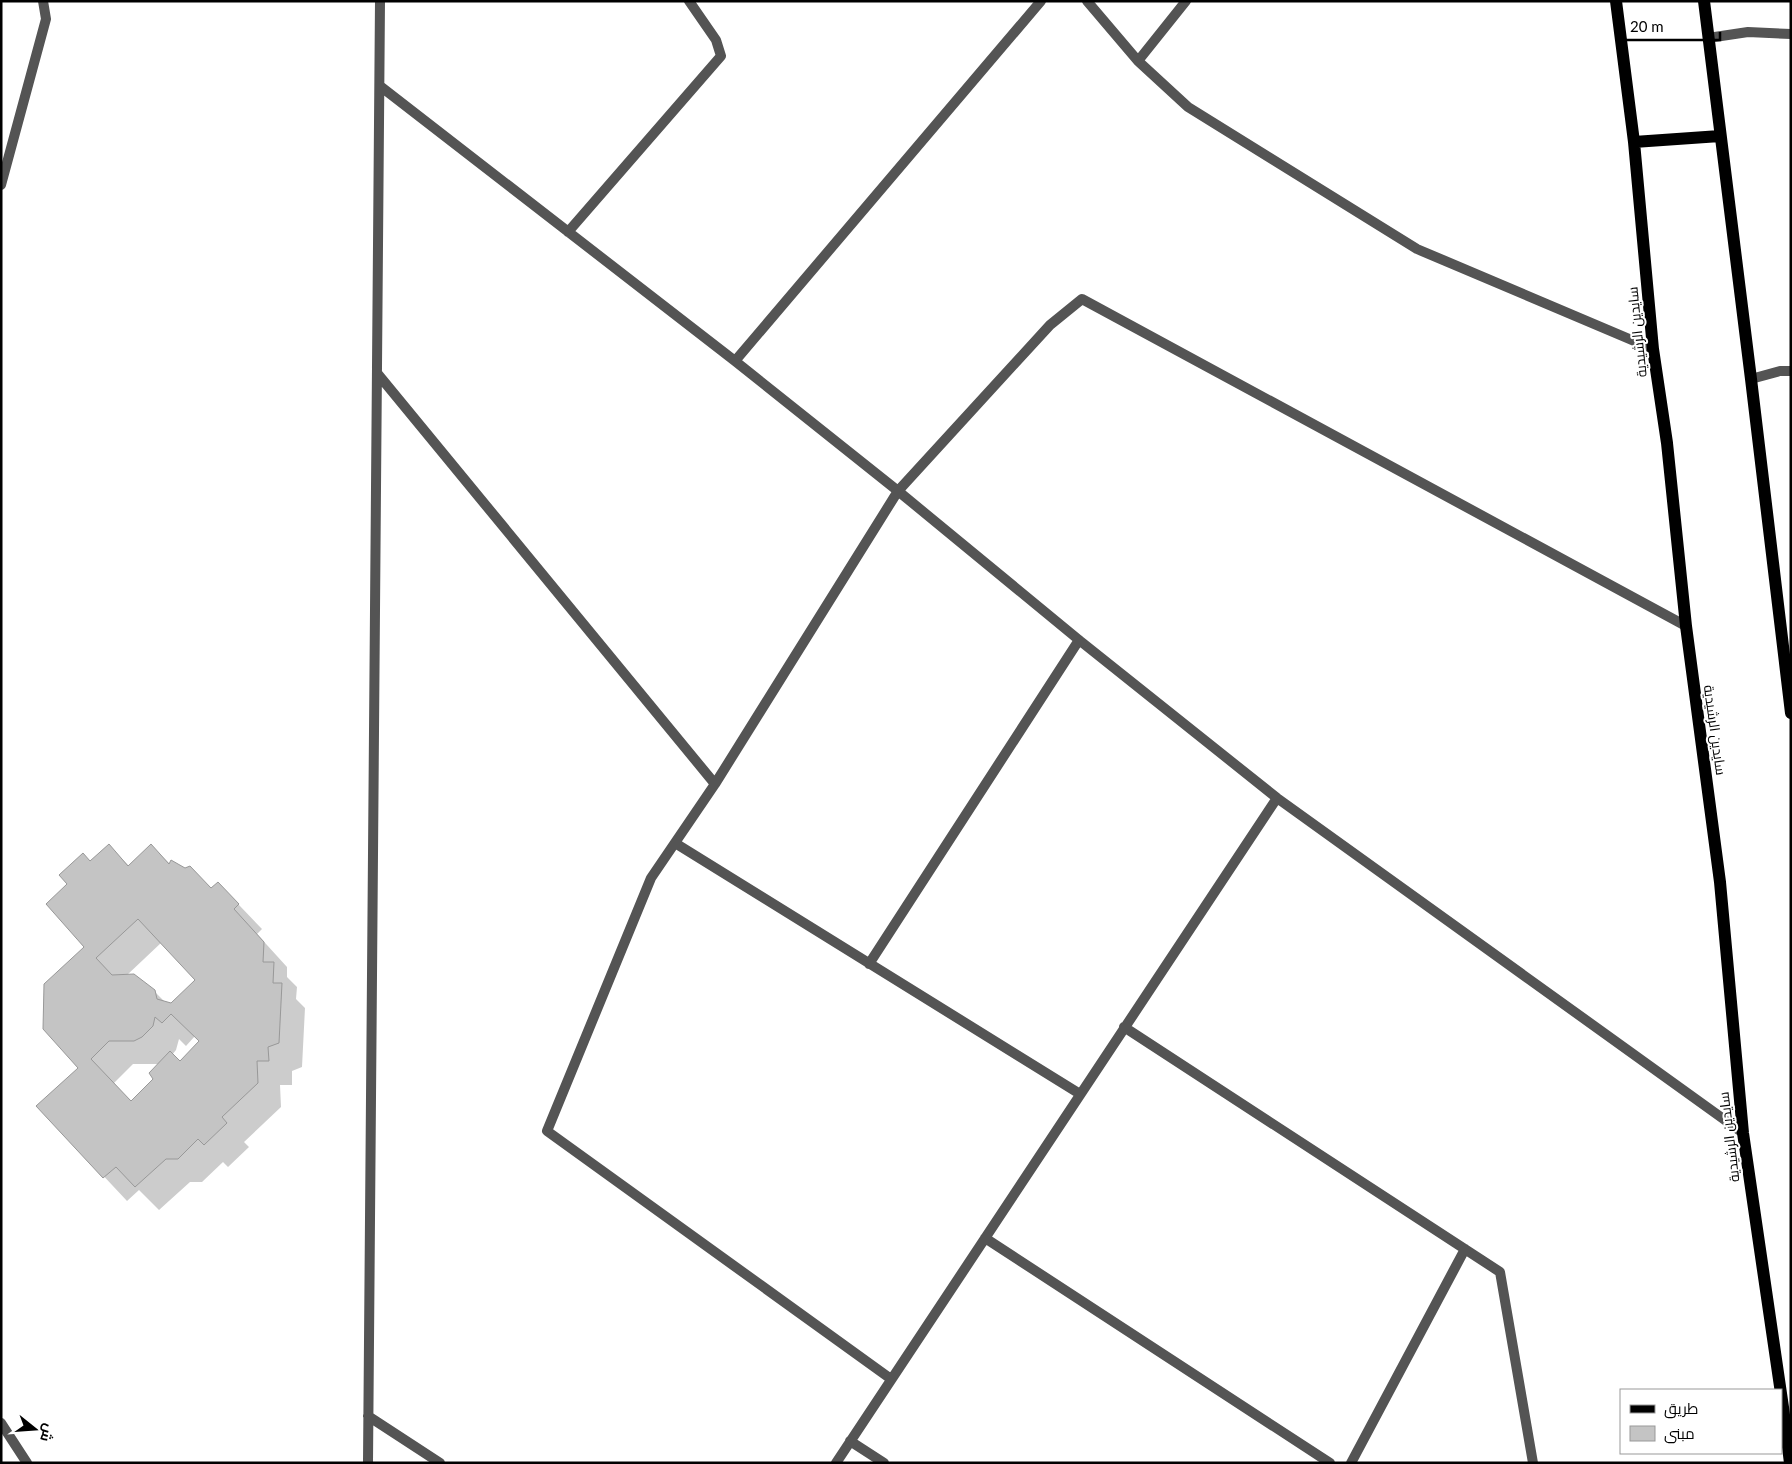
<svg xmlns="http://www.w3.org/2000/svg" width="1792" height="1464" viewBox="0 0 1792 1464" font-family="Lato,Cairo,sans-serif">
<rect width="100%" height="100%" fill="#fff"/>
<!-- shadow -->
<path fill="#0003" fill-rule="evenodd" d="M109,846L130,867L151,846L170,864L212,889L218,883L262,929L257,934L287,967V977L297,987L296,999L305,1008L302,1067L292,1071V1085H280L281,1107L244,1142L249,1147L228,1167L223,1162L202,1182H190L159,1210L139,1190L127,1201L38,1106L80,1068L86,947ZM162,942L197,980L171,1004L166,1003L154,991L126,976ZM195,1036L201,1041L180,1063L172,1055L176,1050L179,1039L186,1046ZM133,1064H159L154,1080L131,1102L114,1083Z"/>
<!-- building -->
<path fill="#c4c4c4" stroke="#989898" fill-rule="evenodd" d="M109,844L128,866L151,844L169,864L171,860L185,868L190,866L211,888L218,882L239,904L234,909L264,942L263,962H274L273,983H282L279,1043L268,1047L269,1061H257L258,1083L222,1117L227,1123L204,1145L198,1139L178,1159H166L135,1187L116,1167L103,1178L36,1106L78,1068L43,1029L44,984L84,947L46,904L67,884L59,875L83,853L90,861ZM138,919L195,980L171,1003L157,999L155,990L134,974L112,975L96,958ZM171,1014L199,1041L180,1061L170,1051L149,1073L153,1079L131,1101L91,1059L109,1041H134L142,1037L153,1026L155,1017L162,1023Z"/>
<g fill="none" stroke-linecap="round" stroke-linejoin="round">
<!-- service -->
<path stroke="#545454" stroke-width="10" d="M1,185L46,19L43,1"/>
<!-- minor -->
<path stroke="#545454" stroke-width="10" d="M1087,1L1138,61L1188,107L1417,249L1653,349
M1708,38L1748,32L1791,34
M1138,61L1186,1
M380,86L735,361L898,491L1079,640L1277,798L1743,1133
M568,232L721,56L716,40L689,1
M735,361L1041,1
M377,373L715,784
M1751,379L1780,371H1791
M675,843L1080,1094
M869,964L1079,640
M1124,1027L1500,1272L1533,1463
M985,1238L1330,1463
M891,1379L547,1131L651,878L715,784L898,491L1050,325L1082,299L1686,626
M368,1416L440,1463
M1,1423L27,1463
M850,1441L884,1463
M368,1463L380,1
M836,1463L1277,798
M1351,1463L1465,1249"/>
<!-- primary -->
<path stroke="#000" stroke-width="12" d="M1616,1L1634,142L1653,349L1667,443L1686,626L1720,882L1743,1133L1783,1407L1790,1463
M1704,1L1751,379L1791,713
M1634,142L1720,136"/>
</g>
<g text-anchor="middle" stroke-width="4" stroke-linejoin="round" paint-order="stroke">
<!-- street labels -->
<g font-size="14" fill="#000" stroke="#fff">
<text transform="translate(1637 332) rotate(-96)" y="5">سايدين الرشيدية</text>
<text transform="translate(1715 730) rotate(82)" y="5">سايدين الرشيدية</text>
<text transform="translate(1729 1137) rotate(-97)" y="5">سايدين الرشيدية</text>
</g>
</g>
<!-- border -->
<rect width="1792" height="1464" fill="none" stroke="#000000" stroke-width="5"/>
<!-- legend -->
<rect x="1620" y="1389" width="162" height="65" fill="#ffffff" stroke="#999999"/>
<rect x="1630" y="1405" width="25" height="8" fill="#000000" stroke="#999999"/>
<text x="1664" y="1414" font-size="15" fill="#000000">طريق</text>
<rect x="1630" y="1426" width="25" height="15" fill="#c4c4c4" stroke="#999999"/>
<text x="1664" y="1439" font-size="15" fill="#000000">مبنى</text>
<!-- north arrow -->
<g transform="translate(35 1429) rotate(107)" stroke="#ffffff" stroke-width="4" paint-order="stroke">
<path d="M0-4L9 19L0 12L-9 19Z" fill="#000000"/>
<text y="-8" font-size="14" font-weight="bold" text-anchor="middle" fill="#000000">ش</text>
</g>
<!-- scale -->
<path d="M1622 32v8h98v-8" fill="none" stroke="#000000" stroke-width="2.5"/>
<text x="1630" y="32" font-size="15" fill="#000000" stroke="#ffffff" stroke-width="4" paint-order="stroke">20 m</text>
</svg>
